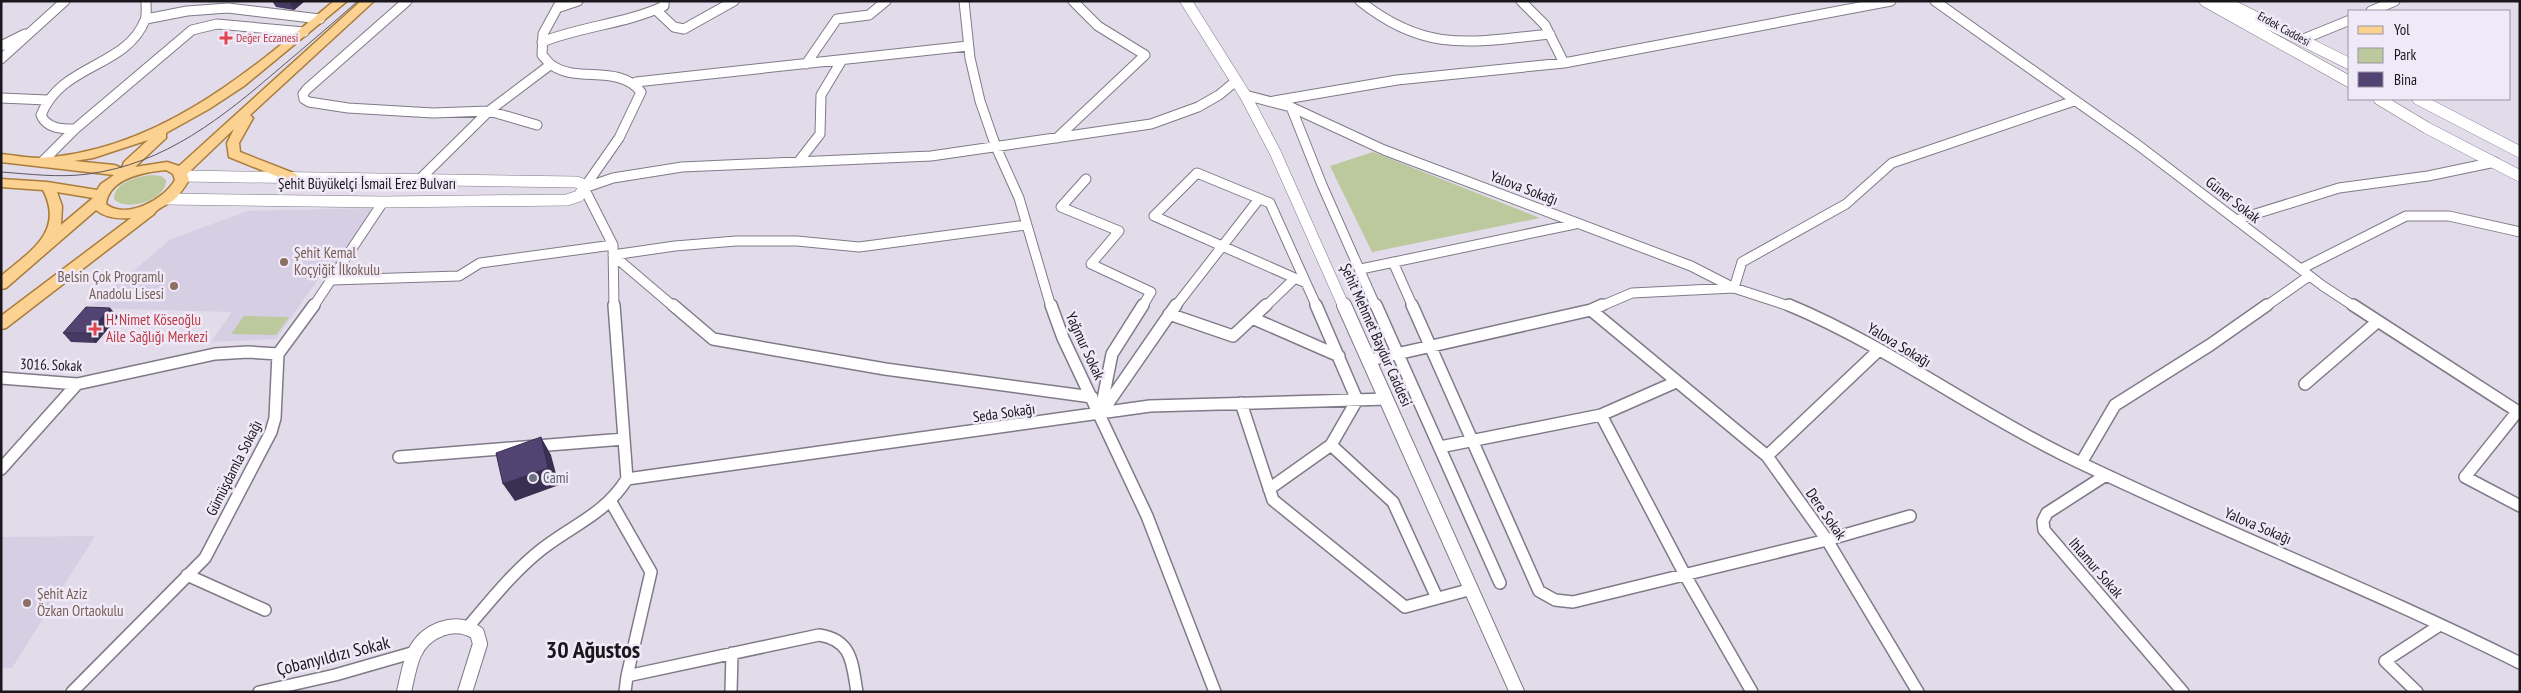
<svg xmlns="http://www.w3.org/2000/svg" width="2521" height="693" viewBox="0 0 2521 693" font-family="'PT Sans Narrow',sans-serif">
<rect width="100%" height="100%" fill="#e1dbea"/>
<!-- built -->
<path fill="#d6cee3" d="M371,208L369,216L332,272H323L276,339L211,342L232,312L89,308L171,239L248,211Z
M95,536L12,668H1V537Z"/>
<!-- green -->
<path fill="#bcc99d" d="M1373,152L1540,218L1372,252L1330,166Z
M152,175L161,176L166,180C167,199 127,213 114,199C114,182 139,176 152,175Z
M244,316L289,317L276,335L231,334Z"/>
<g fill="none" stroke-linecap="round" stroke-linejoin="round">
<defs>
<path id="minor-far1" d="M407,1L307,89L303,94L304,99L309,102L348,108L433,113L489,111L537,125
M561,1L543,34L542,55C545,58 549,64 553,66C579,83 619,64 641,92L619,138L584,188
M964,1L970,58L980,101L996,147L1019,198L1051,307
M1360,1C1426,54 1472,42 1550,34
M1521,1L1545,25L1564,63
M1935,1L2138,145L2323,286L2355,307
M557,8L578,1
M656,10L674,27L684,29L734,1
M2371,11L2395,1
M146,19L187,11L228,8L320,19
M2301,40L2350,20
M542,42C582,26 625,24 664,6V1
M1,46L25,34
M1,59L65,1
M806,64L837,19L869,15L886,1
M636,82L968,46
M1245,95L1291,107L1384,150L1691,266L1734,288L1792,307
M1,98L47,100
M1274,101L1397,80L1564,63L1891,1
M1291,107L1322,185L1376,307
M75,129C62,129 47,129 41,115C62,63 126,68 145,20C147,15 146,7 146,1
M1057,138L1145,55L1098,26L1073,1
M43,161L75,129L192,30L217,24L304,32
M799,161L820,134L821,95L842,60
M1197,173L1270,203L1306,283L1154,216Z
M420,179L489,111L550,65
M1086,179L1061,207L1119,231L1091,264L1151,292L1142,307
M584,188L613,178L682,167L931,156L1151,124L1198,107L1219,95L1236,81
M584,188L613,245L614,307
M2236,220L2339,188L2428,176L2495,162
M613,255L674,307
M613,255L675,246L736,241H797L859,247L1026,225
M1393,262L1413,307
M1361,269L1575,224
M2301,269L2406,216H2449L2520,232
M332,280L459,276L480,263L613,245
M1306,283L1317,307
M313,307L383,202
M1175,307L1259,199
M1265,307L1294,279
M1599,307L1632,293L1734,288L1742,262L1846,204L1892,163L2074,101
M2265,307L2309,276"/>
<path id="minor" d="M673,305L713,339L885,369L1092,397
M1051,305L1063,338L1147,516L1215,692
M1376,305L1500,583
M1412,305L1539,591L1555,600L1573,602L1827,540L1910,516
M1789,305C1885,345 1969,408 2062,454C2213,528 2370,588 2520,663
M2353,305L2520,413
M1591,310L1767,456L1827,540L1918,692
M1169,314L1233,336L1266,305
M1252,318L1339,356
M1370,360L1591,310L1602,305
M1,378L77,384L215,354L248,352L278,354
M2305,384L2377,322
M1241,403L1273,500L1405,607L1472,589
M1104,409L1176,305
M2517,412L2465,477L2520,506
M1100,414L1112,354L1143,305
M1601,415L1676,382
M1331,445L1393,502L1437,598
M1440,447L1601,415L1685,575L1752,692
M1767,456L1879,350
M399,457L624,439
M2081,463L2115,405L2210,345L2267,305
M1,469L77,384
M2106,475L2047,513L2043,521L2044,530L2183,692
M627,479L1150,406L1387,399
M1269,489L1331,445L1357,400L1316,305
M611,502L651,572L627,676
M187,575L265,610
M468,627C491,600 514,571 542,549C574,524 604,515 627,479L614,305
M72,692L205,558L271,432L275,418L278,354L314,305
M259,692L335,675L415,652
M625,692L627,676L819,635C853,640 852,664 857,692
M731,692L732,653
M2417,692L2385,661L2440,625"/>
<path id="tertiary-far1" d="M1186,1L1245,95L1275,152L1344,307
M2205,1L2350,82
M2223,1L2350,64
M2379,99L2427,128L2520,176
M2418,99L2520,152
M167,199L383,202L567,200L579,196L584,188L582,184L576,182L182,176"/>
<path id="tertiary" d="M1344,305L1517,692
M404,692C407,679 409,666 414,654C425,630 455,618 477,633L480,644L465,692"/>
<path id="primary" d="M334,1H347L244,86L209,109L166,133V138L135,167L167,162L179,166L361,1H374L250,115L253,118L239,143L240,152L296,174L298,177L296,180H286L229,157L227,143L234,129L187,174L189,180C184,188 180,194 174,200C167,205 157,208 154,214L6,328L1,329V316L131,218C118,219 106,218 96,210L6,288L1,289V276C29,252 65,232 43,190L1,187V179L47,182L97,190L101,184L114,175L1,162V154C13,155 27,158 39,158C156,152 248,73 334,1ZM148,140L124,162L122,168L114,165L74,161L93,158ZM166,170L173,174L175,180C164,200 126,220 106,204C109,178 144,172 166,170ZM57,192L93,198L61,225L62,206Z"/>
</defs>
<!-- minor-far1 casing -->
<use href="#minor-far1" stroke="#807a88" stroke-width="11"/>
<!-- minor casing -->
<use href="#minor" stroke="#807a88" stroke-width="14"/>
<!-- tertiary-far1 casing -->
<use href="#tertiary-far1" stroke="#807a88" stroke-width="12"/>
<!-- tertiary casing -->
<use href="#tertiary" stroke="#807a88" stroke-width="16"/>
<!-- primary casing -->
<use href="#primary" stroke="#aa7d3a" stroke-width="3"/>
<!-- minor-far1 -->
<use href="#minor-far1" stroke="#fff" stroke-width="9"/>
<!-- minor -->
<use href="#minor" stroke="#fff" stroke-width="11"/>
<!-- tertiary-far1 -->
<use href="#tertiary-far1" stroke="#fff" stroke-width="11"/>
<!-- tertiary -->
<use href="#tertiary" stroke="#fff" stroke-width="14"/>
<!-- primary -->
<use href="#primary" fill="#fbd292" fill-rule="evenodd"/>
<!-- tram -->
<path stroke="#5c5861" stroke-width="1" d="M1,172C30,174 59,178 88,174C165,164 223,117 280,68C306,46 332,24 358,1"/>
</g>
<!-- wall -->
<path fill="#473a62" d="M272,1H305L294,10L276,7Z
M110,308L118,317L96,343L71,342L63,333Z"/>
<!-- shaded-wall -->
<path fill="#392f50" d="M289,1H305L294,10Z
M110,308L118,317L96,343L88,333Z
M541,437L551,455L559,485L515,501L503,484Z"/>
<!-- building -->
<path fill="#524372" stroke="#392f50" d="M86,307L110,308L88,333H63Z
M541,437L548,468L503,484L496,453Z"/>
<!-- markers -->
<g fill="#e0444e" stroke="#efe9f8" stroke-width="2">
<path d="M223.5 30.5h5v5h5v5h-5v5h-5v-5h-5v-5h5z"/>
<path d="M92.5 321.5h5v5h5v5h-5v5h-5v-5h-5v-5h5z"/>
</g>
<g fill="#8d6e63" stroke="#efe9f8" stroke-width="2">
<circle cx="284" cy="262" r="5"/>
<circle cx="174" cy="286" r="5"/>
<circle cx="27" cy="603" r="5"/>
</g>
<circle fill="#6b7280" stroke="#efe9f8" stroke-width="2" cx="533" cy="478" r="5"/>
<g text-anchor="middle" stroke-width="5" stroke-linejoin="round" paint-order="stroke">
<!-- far-street labels -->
<g font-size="12" fill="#19171c" stroke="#efe9f8">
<text transform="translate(2284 29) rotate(29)" y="4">Erdek Caddesi</text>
</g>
<!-- far-health labels -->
<g font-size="12" fill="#be3a42" stroke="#efe9f8" text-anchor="start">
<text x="236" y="42">Değer Eczanesi</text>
</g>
<!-- street labels -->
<g font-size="15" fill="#19171c" stroke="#efe9f8">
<text x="367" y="189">Şehit Büyükelçi İsmail Erez Bulvarı</text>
<text transform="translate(1524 188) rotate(21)" y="5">Yalova Sokağı</text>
<text transform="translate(2233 200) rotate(38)" y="5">Güner Sokak</text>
<text transform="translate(1376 335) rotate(66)" y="5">Şehit Mehmet Baydur Caddesi</text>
<text transform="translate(1899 345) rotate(31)" y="5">Yalova Sokağı</text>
<text transform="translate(1085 346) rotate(65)" y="5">Yağmur Sokak</text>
<text transform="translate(51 365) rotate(2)" y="5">3016. Sokak</text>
<text transform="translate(1004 413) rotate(-8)" y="5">Seda Sokağı</text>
<text transform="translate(234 468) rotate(-63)" y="5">Gümüşdamla Sokağı</text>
<text transform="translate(1826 514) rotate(55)" y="5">Dere Sokak</text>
<text transform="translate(2258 526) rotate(23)" y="5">Yalova Sokağı</text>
<text transform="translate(2096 568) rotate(49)" y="5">Ihlamur Sokak</text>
</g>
<!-- education labels -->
<g font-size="15" fill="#785e54" stroke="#efe9f8" text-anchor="start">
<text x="294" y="258">Şehit Kemal<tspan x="294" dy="17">Koçyiğit İlkokulu</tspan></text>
<text x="164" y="282" text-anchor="end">Belsin Çok Programlı<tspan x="164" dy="17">Anadolu Lisesi</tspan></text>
<text x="37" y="599">Şehit Aziz<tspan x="37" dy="17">Özkan Ortaokulu</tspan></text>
</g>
<!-- health labels -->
<g font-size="15" fill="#be3a42" stroke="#efe9f8" text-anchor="start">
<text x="106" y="325">H. Nimet Köseoğlu<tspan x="106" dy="17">Aile Sağlığı Merkezi</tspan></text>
</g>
<!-- worship labels -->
<g font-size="15" fill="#5b616d" stroke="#efe9f8" text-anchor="start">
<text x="543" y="483">Cami</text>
</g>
<!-- near-street labels -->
<g font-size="18" fill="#19171c" stroke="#efe9f8">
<text transform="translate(333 656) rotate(-14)" y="6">Çobanyıldızı Sokak</text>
</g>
<!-- near-district labels -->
<g font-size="24" font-weight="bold" fill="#19171c" stroke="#efe9f8">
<text x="593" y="658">30 Ağustos</text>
</g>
</g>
<!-- border -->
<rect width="2521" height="693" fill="none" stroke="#19171c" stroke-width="5"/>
<!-- legend -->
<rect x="2348" y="10" width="162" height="90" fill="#efe9f8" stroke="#9995a0"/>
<rect x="2358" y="26" width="25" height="8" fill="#fbd292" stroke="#9995a0"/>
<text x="2394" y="35" font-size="15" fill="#19171c">Yol</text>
<rect x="2358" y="48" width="25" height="15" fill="#bcc99d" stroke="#9995a0"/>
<text x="2394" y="60" font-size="15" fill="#19171c">Park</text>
<rect x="2358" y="72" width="25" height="15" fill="#524372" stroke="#9995a0"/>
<text x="2394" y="85" font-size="15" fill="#19171c">Bina</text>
</svg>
